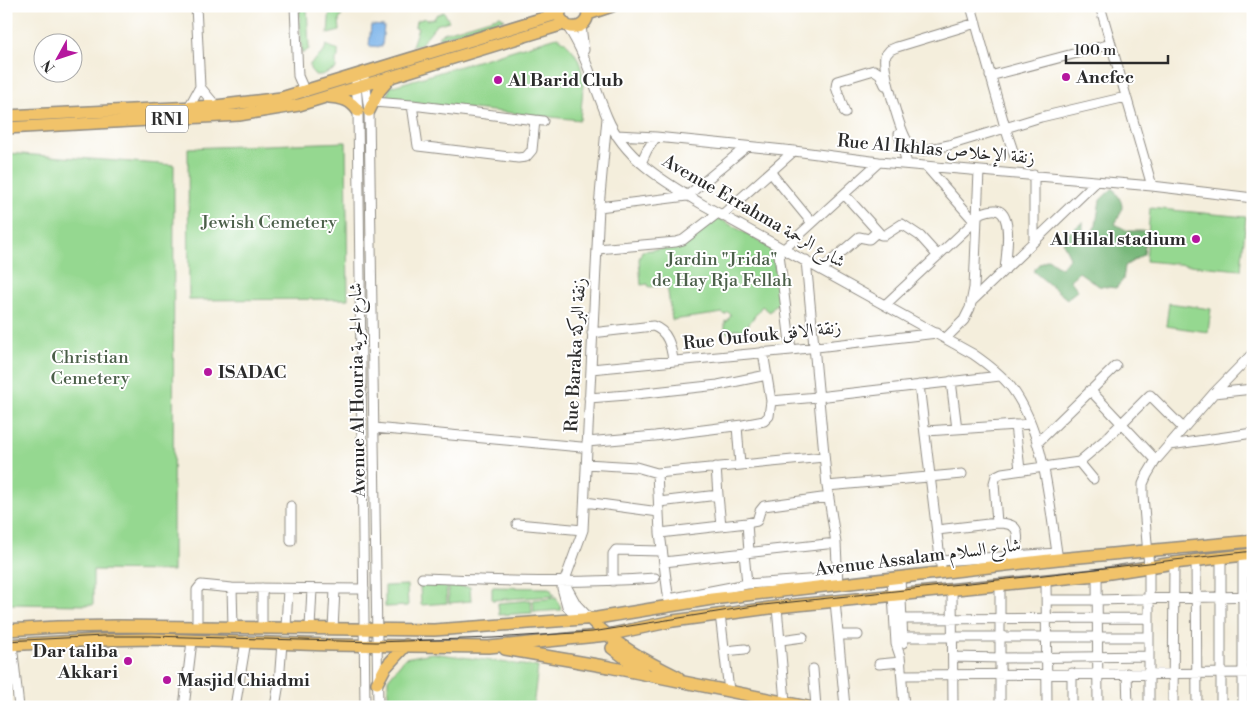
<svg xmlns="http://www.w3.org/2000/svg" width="1259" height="713" viewBox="0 0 1259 713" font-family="'Libre Bodoni',Amiri,serif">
<rect width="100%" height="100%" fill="#fff"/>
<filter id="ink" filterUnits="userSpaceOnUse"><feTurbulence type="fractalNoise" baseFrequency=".02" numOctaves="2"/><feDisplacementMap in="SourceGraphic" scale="10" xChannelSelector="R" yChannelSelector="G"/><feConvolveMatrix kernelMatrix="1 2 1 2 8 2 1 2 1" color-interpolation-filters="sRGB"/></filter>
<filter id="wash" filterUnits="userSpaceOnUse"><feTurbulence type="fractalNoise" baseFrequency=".0096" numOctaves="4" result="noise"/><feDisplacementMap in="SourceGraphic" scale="20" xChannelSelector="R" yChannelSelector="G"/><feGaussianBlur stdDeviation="1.12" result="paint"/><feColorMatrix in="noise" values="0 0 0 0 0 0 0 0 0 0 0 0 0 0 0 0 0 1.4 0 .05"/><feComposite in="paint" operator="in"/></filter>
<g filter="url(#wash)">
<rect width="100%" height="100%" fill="#f4eedc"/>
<!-- green -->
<path fill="#95d890" stroke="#60825e" d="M299,6H307L309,49L302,54Z
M330,6H341C340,11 344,15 339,20L340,31L328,34Z
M444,12L449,21L436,25L420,45L412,46L418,28L415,27L416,21L425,18L426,20L435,18L436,15Z
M500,16L505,19L440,38L438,36L443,33Z
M557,37C563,39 566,43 570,47C589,69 582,93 580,120L386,100L390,87Z
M326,45L338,50V57L336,59V69L321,75H315L310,69V64L324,52Z
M346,142L348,299L189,300L188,148Z
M6,153L174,165L173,571L93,570V605L6,604Z
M1150,208L1246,217L1241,270L1146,261Z
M718,218L773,248L780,307L776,304L770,312L762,306L743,332L739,329L734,330L731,335L725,331V321L727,322L731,315L728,312L725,315L723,313L672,320L667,285L649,287L648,284L641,285L639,259L642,251L679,247Z
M1169,303L1211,309L1208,332L1166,326Z
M407,585L408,606L385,607V586Z
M420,585H446L447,603L421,605Z
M448,586L470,587L471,601L449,603Z
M492,587L550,588L554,596L492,600Z
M556,598L562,610L534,612L533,600Z
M531,600L532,613L499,615L498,603Z
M432,653L538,667L533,707H388V679L405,658Z"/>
<!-- forest -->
<path fill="#78b87a" stroke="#527252" d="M1113,188C1124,205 1125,206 1115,224L1128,231H1146L1144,254L1125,266L1123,280L1116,288L1099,286L1079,272L1070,280L1078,290L1067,299L1033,271L1039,264L1048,259L1061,268L1070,257L1063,243L1069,233L1083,222V233L1089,237L1096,225L1100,200Z"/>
<!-- water -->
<path fill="#79b2e9" stroke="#526e8a" d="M371,25L384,26L382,47L369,46Z"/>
</g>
<g filter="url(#ink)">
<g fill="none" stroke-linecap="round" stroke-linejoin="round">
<defs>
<path id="minor" d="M295,6L298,76L305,92
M971,6L1005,127L1015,157
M1100,6L1152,186
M976,23L897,47L890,50L885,56C882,69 899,126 906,139C909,145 915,150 921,151L949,145L1041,117L1126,97
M567,26C586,54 594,86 607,117C624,158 663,181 700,203L973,354C986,363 1001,374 1011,387C1044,430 1049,500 1057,553L940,561
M581,26L584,50
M990,76L1111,44
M365,80L369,111L378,707
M356,82L358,111C359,309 362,508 365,707
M200,87L216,106
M373,102L412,105L543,121
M412,105L418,146L518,158L526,157L532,150L535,120
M189,107L200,87L196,6
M845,113L836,87L837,81L874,70L880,74L885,85
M899,134L907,164
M616,135L656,137L794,151L879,162L1152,186L1253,198
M641,163L647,150L656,137
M926,166L976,223
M771,173L812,223
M844,194L881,235H885L902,224L920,236L938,256
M599,207L687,196L746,147
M723,214L794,151
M976,215C982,213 990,209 996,210C1014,213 1006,256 1005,270
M1034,241V175
M778,246L791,350
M597,249L676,242L683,240L718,213
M784,249L879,162
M806,260L827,486L836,543L838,585
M822,269L859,237L869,239L877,232
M971,302L1096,182
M885,305L974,222
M592,333L653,326C668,331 671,346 673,360
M946,338L964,320L970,308L974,288L979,171
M591,369L791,350L937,333
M951,381L957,429
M919,385L941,566
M1090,390L1156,460
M1214,393L1253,389
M589,398L627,395L718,385L767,375
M771,401L818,397L1000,376
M1015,425L1020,470
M737,426L740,465
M374,428L581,447
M926,431L1031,424
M587,442L655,436L743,425L764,421L769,416L771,401L763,352
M1037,443L1116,366
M1170,445L1253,433
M1079,462L1093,479
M586,464L636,467L657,473L824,457
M716,467L718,495
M657,473L660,533L669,602
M827,486L962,474
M585,502L659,512
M659,502L718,495L721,526
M747,523L749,552
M517,524L583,530
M937,530L997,523
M660,533L747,523L757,521L760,511L764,506L829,497
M291,541V506
M744,553L747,584
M1016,557C1017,536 1024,523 997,523L994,483L996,476L1002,473L1079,462L1106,439L1150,395L1183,428
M1196,560L1197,707
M664,562L836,543
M1097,575L1098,707
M900,577L903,643
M422,578C500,581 577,584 655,578
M892,578L896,644L900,656L904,707
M1046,580L1047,707
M613,581V554L616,550L662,551
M565,584L576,604L589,618
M232,588L233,627
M952,590L953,707
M669,599L747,584L837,578
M1047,600H1098L1253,596
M835,601L845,707
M777,607L785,702
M720,614L729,691
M578,619L567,606L562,588L583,530L599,207L607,118
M903,619L1149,618
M197,626V590L201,585L232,588L364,589
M262,628V588
M286,628L288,589
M310,628L312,589
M333,629L335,590
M839,635H858
M903,637H1149
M781,640L803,637
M12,644L19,707
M725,651L745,649
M953,657L1001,658L1149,656
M879,664L901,662
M813,669L816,707
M1072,673V707
M1127,673L1128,707
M902,675L1253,673
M184,707L192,641
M235,707L246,641
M275,707L279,683L282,643
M1000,707V585
M1149,707V567L1143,495V484L1147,475L1156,460L1214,393L1253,353
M1173,707L1174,563
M1221,707V557
M1243,707V556"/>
<path id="major" d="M588,14L612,6
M560,18L567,26C581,31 592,20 586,6
M329,97C342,98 351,100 358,111
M369,111L379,91L391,77
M6,116L216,106L281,98L560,13
M6,128L239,115L299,105L564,24
M589,618C614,644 645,661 678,677
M6,630L57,627L117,626L434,630L597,618L712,599L1058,559L1253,541
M6,645L99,640L154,639L330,645L489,647L607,635L673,621L777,607L1097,575L1174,563L1253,554
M612,648L645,673
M505,649L609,667L808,707
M377,683L385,668L406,645"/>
</defs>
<!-- minor casing -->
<use href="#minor" stroke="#908c84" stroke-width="11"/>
<!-- major casing -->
<use href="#major" stroke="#908c84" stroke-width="14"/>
<!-- minor -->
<use href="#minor" stroke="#fff" stroke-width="9"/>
<!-- major -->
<use href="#major" stroke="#f1c36a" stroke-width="11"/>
<!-- tram -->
<path stroke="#2b2b2b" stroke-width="1" d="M6,641L103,636H151L376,642L492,638L592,632L754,606L1035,576L1253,551"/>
</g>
</g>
<!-- markers -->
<g fill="#b5179e" stroke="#fff" stroke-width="2">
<circle cx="1066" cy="77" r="5"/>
<circle cx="498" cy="80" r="5"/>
<circle cx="1196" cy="239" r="5"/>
<circle cx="208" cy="372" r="5"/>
<circle cx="128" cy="661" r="5"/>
<circle cx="167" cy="680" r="5"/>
</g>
<g text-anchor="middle" stroke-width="4" stroke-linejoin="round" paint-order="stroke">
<!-- shield labels -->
<rect fill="#fff" stroke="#6b6b6b" stroke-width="1" x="146" y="105.5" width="42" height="27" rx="4"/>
<g font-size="16" font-weight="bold" fill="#2b2b2b">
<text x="167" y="125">RN1</text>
</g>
<!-- poi labels -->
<g font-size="18" font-weight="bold" fill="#2b2b2b" stroke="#fff" text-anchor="start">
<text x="1076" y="83">Ancfcc</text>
<text x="508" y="86">Al Barid Club</text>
<text x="1186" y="245" text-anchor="end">Al Hilal stadium</text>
<text x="218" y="378">ISADAC</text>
<text x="118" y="657" text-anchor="end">Dar taliba<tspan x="118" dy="21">Akkari</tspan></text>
<text x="177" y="686">Masjid Chiadmi</text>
</g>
<!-- street labels -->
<g font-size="18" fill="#2b2b2b" stroke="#fff">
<text transform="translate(936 149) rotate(5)" y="6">Rue Al Ikhlas زنقة الإخلاص</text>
<text transform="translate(754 211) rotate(30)" y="6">Avenue Errahma شارع الرحمة</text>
<text transform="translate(762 335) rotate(-6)" y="6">Rue Oufouk زنقة الافق</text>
<text transform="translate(575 355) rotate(-87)" y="6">Rue Baraka زنقة البركة</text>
<text transform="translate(357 390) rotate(-91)" y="6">Avenue Al Houria شارع الحرية</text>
<text transform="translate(918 557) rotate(-7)" y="6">Avenue Assalam شارع السلام</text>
</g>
<!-- park labels -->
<g font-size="18" fill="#4b5f49" stroke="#fff">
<text x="269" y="228">Jewish Cemetery</text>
<text x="722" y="265">Jardin "Jrida"<tspan x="722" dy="21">de Hay Rja Fellah</tspan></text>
<text x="90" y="363">Christian<tspan x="90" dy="21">Cemetery</tspan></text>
</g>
</g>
<!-- margin -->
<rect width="1259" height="713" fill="none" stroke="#fff" stroke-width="25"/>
<!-- north arrow -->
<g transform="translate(58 58) rotate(230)"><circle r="24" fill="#ffffff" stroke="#aaaaaa"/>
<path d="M0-4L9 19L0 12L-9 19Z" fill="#b5179e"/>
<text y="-8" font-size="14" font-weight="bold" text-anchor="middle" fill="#2b2b2b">N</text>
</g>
<!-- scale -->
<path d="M1066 55v8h102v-8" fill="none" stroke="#2b2b2b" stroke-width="2.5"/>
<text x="1074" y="55" font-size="15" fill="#2b2b2b" stroke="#ffffff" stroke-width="4" paint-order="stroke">100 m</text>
</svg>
